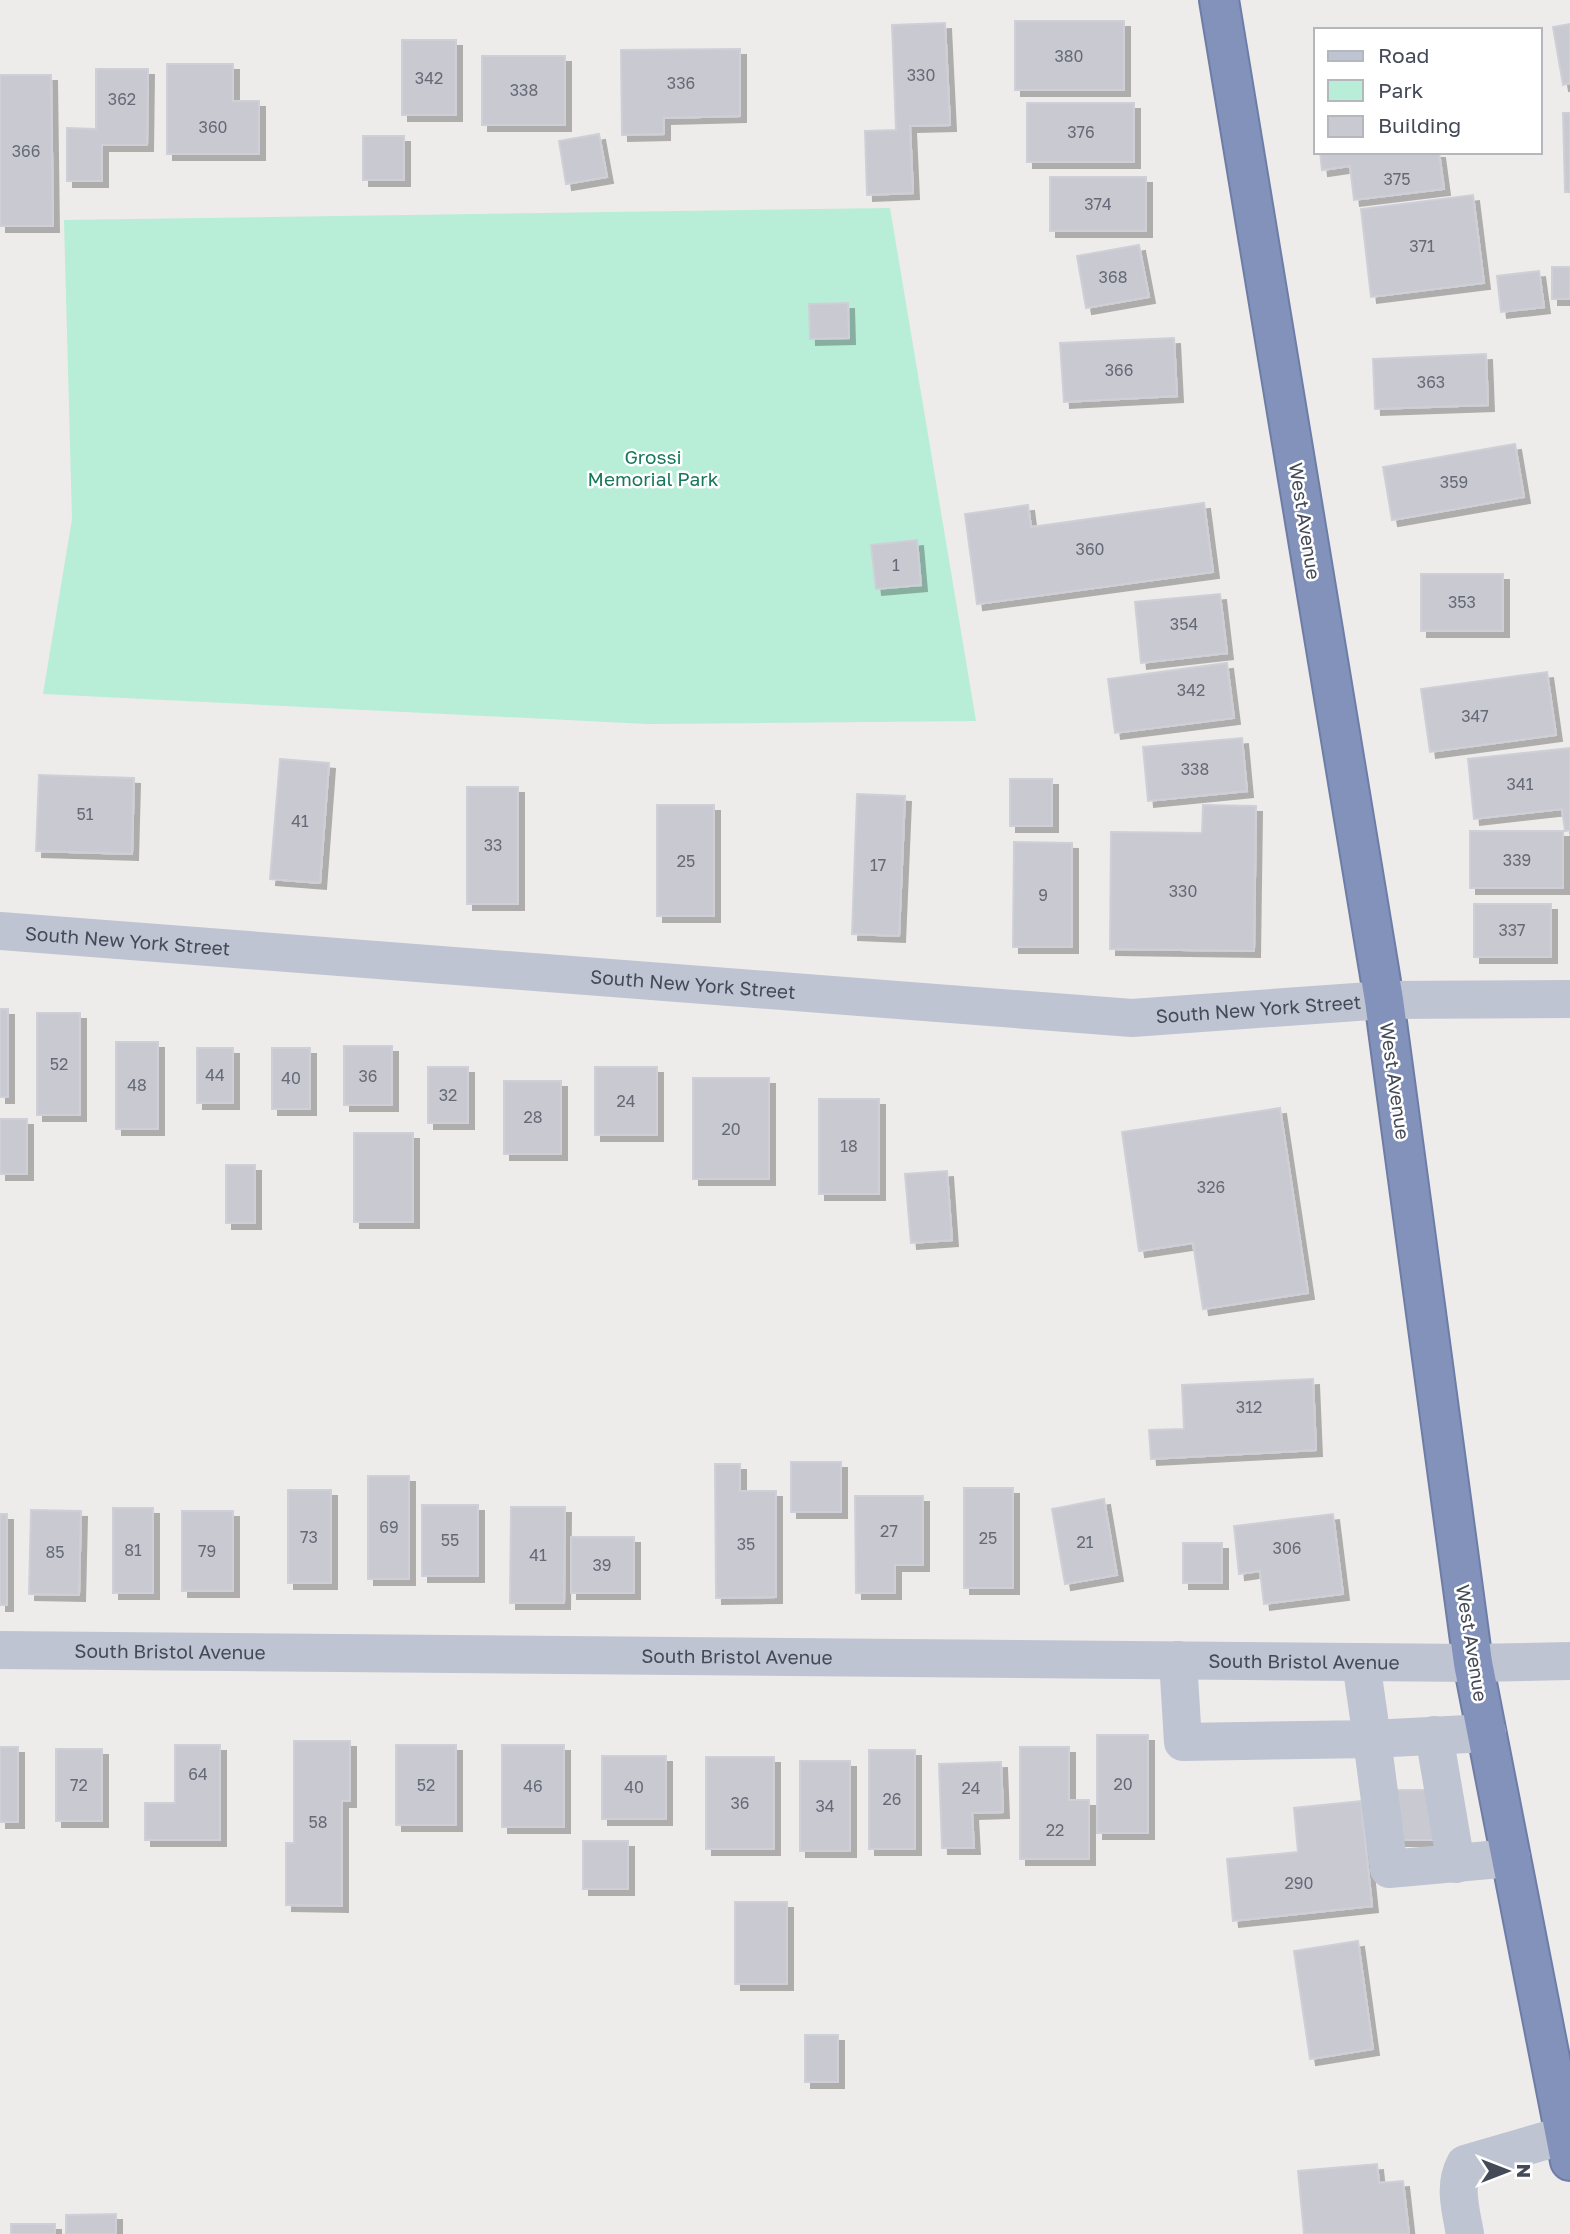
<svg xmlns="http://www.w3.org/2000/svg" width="1570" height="2234" viewBox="0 0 1570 2234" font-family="'Golos Text',sans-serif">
<defs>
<filter id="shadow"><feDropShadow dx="6" dy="6" stdDeviation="0" flood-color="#0004"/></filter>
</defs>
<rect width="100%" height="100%" fill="#eeebeb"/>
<!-- green -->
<path fill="#b8edd7" d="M890,208L976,721L647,724L43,694L72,519L64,220Z"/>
<!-- building -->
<path fill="#c8c9d1" stroke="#cfd0d7" stroke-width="2" filter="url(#shadow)" d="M1015,21H1124V90H1015Z
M945,23L950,125L910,126L913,193L867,195L865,131L896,130L892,25Z
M1570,24V83L1563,85L1553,27Z
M402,40H456V115H402Z
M740,49V116L664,118V134L622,135L621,50Z
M482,56H565V125H482Z
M167,64H233V101H259V154H167Z
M96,69H148L147,145H102V181H67V128L96,129Z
M0,75H51L53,226H0Z
M1027,103H1134V162H1027Z
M1563,113H1570V192H1565Z
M599,134L607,177L566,184L559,141Z
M363,136H404V180H363Z
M1320,152H1439L1444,189L1354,200L1350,166L1322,170Z
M1050,177H1146V231H1050Z
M1473,195L1484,283L1371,297L1361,209Z
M1139,245L1149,297L1086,308L1077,256Z
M1552,267H1570V299H1552Z
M1539,271L1544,307L1501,312L1497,276Z
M848,303L849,338L810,339L809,304Z
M1174,338L1177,396L1064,402L1060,343Z
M1486,354L1488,405L1375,409L1373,359Z
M1515,444L1524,497L1392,520L1383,467Z
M1204,503L1213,572L977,604L965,514L1028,505L1031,527Z
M917,540L921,585L876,589L871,545Z
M1421,574H1503V631H1421Z
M1220,594L1227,653L1141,663L1135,602Z
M1227,663L1234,718L1115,733L1108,679Z
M1547,672L1556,735L1430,752L1421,689Z
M1242,738L1247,791L1148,801L1143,747Z
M1570,748V830L1565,831L1562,809L1474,819L1468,759Z
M280,759L329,763L320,883L270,879Z
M39,775L134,778L132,854L36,851Z
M1010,779H1052V826H1010Z
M467,787H518V904H467Z
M857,794L905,796L899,936L852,934Z
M657,805H714V916H657Z
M1203,805L1256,806L1254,951L1110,949L1111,832L1202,833Z
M1470,831H1563V888H1470Z
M1014,842L1072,843V947H1013Z
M1474,904H1551V957H1474Z
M0,1009H8V1097H0Z
M37,1013H80V1115H37Z
M116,1042H158V1129H116Z
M344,1046H392V1105H344Z
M197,1048H233V1103H197Z
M272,1048H310V1109H272Z
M428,1067H468V1123H428Z
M595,1067H657V1135H595Z
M693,1078H769V1179H693Z
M504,1081H561V1154H504Z
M819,1099H879V1194H819Z
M1280,1108L1308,1293L1203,1309L1193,1243L1139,1251L1122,1132Z
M0,1119H27V1174H0Z
M354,1133H413V1222H354Z
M226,1165H255V1223H226Z
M947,1171L952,1240L911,1243L905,1174Z
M1313,1379L1316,1450L1151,1459L1149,1430L1184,1429L1182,1385Z
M791,1462H841V1512H791Z
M715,1464H740V1491H776V1597L716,1598Z
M368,1476H409V1579H368Z
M964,1488H1013V1588H964Z
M288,1490H331V1583H288Z
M855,1496H923V1565H895V1593H856Z
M1104,1499L1117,1575L1065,1584L1052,1509Z
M422,1505H478V1576H422Z
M511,1507H565L564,1603H510Z
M113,1508H153V1593H113Z
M31,1510L81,1511L79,1595L29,1594Z
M182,1511H233V1591H182Z
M0,1514H7V1605H0Z
M1333,1514L1343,1594L1264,1604L1260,1571L1239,1574L1234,1526Z
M571,1537H634V1593H571Z
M1183,1543H1222V1583H1183Z
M1097,1735H1148V1833H1097Z
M294,1741H350V1801H342V1906L286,1905V1843H294Z
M175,1745H220V1840H145V1803H175Z
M396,1745H456V1825H396Z
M502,1745H564V1827H502Z
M0,1747H18V1822H0Z
M1020,1747H1069V1800H1089V1859H1020Z
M56,1749H102V1821H56Z
M869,1750H915V1849H869Z
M602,1756H666V1819H602Z
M706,1757H774V1849H706Z
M800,1761H850V1851H800Z
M1001,1762L1003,1812L972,1813L974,1848H942L939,1764Z
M1394,1790H1439V1840H1394Z
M1361,1801L1372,1906L1233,1921L1227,1859L1298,1852L1294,1808Z
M583,1841H628V1889H583Z
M735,1902H787V1984H735Z
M1358,1941L1373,2049L1310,2059L1294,1951Z
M805,2035H838V2082H805Z
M1377,2164L1379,2183L1403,2181L1409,2234H1304L1298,2171Z
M116,2214V2234H66V2215Z
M11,2224H55V2234H11Z"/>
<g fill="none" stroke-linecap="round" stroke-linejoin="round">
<defs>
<path id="highway" d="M1219,0L1384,1000L1473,1663L1570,2161"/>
</defs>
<!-- highway casing -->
<use href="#highway" stroke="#6e7da6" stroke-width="42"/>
<!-- minor -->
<g stroke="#bec4d1" stroke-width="38">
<path id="s1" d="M0,931L1132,1018L1384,1000L1570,999"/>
<path id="s2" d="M0,1650L1473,1663L1570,1661"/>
<path d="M1178,1660L1183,1742L1372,1739L1361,1662"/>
<path d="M1487,1733L1372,1739L1389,1869L1511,1858"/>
<path d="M1434,1735L1456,1864"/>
<path d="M1465,2234C1461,2211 1453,2186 1465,2164L1565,2135"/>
</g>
<!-- highway -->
<use href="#highway" stroke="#8292ba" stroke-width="38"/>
</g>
<g text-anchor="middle" stroke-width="5" stroke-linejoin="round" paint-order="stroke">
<!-- number labels -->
<g font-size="16" fill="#656a76">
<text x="1069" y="62">380</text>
<text x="921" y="81">330</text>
<text x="429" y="84">342</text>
<text x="681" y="89">336</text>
<text x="524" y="96">338</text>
<text x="122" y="105">362</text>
<text x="213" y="133">360</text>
<text x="1081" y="138">376</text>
<text x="26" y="157">366</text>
<text x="1397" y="185">375</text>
<text x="1098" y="210">374</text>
<text x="1422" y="252">371</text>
<text x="1113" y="283">368</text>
<text x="1119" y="376">366</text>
<text x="1431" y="388">363</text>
<text x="1454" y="488">359</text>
<text x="1090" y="555">360</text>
<text x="896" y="571">1</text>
<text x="1462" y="608">353</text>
<text x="1184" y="630">354</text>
<text x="1191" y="696">342</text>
<text x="1475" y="722">347</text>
<text x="1195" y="775">338</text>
<text x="1520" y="790">341</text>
<text x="85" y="820">51</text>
<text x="300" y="827">41</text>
<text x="493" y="851">33</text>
<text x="1517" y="866">339</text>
<text x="686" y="867">25</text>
<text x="878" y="871">17</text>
<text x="1183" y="897">330</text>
<text x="1043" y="901">9</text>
<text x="1512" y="936">337</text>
<text x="59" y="1070">52</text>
<text x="215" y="1081">44</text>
<text x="368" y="1082">36</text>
<text x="291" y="1084">40</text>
<text x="137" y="1091">48</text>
<text x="448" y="1101">32</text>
<text x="626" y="1107">24</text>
<text x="533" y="1123">28</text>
<text x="731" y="1135">20</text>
<text x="849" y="1152">18</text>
<text x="1211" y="1193">326</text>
<text x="1249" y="1413">312</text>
<text x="389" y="1533">69</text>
<text x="889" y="1537">27</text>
<text x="309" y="1543">73</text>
<text x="988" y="1544">25</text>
<text x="450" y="1546">55</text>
<text x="1085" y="1548">21</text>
<text x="746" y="1550">35</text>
<text x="1287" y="1554">306</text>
<text x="133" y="1556">81</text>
<text x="207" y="1557">79</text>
<text x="55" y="1558">85</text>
<text x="538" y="1561">41</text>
<text x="602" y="1571">39</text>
<text x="198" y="1780">64</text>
<text x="1123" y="1790">20</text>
<text x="79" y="1791">72</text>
<text x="426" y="1791">52</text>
<text x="533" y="1792">46</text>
<text x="634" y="1793">40</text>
<text x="971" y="1794">24</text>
<text x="892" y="1805">26</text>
<text x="740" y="1809">36</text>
<text x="825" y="1812">34</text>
<text x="318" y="1828">58</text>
<text x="1055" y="1836">22</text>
<text x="1299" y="1889">290</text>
</g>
<!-- park labels -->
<g font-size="19" fill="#17775a" stroke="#fff">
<text x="653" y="464">Grossi<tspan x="653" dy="22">Memorial Park</tspan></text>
</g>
<!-- street labels -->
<g font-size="19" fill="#444a58" stroke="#fff">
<text transform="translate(1305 521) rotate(81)" y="7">West Avenue</text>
<text dy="7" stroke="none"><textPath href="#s1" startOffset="128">South New York Street</textPath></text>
<text dy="7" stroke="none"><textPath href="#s1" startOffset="695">South New York Street</textPath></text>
<text dy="7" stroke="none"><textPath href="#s1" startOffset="1262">South New York Street</textPath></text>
<text transform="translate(1395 1081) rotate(82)" y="7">West Avenue</text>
<text transform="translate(1472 1643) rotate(81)" y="7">West Avenue</text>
<text dy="7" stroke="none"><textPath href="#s2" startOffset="170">South Bristol Avenue</textPath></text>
<text dy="7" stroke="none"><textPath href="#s2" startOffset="737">South Bristol Avenue</textPath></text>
<text dy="7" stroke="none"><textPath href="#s2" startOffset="1304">South Bristol Avenue</textPath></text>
</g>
</g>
<!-- legend -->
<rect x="1314" y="28" width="228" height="126" fill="#ffffff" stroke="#b4b7bc" stroke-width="2"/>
<rect x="1328" y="51" width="35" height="10" fill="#bec4d1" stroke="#b4b7bc" stroke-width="2"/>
<text x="1378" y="63" font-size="21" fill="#444a58">Road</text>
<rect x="1328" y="80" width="35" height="21" fill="#b8edd7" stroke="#b4b7bc" stroke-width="2"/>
<text x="1378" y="98" font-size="21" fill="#444a58">Park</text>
<rect x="1328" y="116" width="35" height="21" fill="#c8c9d1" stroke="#b4b7bc" stroke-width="2"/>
<text x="1378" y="133" font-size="21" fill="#444a58">Building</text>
<!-- north arrow -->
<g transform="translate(1507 2171) rotate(90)" stroke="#ffffff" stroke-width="5" paint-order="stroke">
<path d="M0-5L12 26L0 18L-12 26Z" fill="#444a58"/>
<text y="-10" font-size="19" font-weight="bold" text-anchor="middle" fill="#444a58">N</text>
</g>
</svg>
